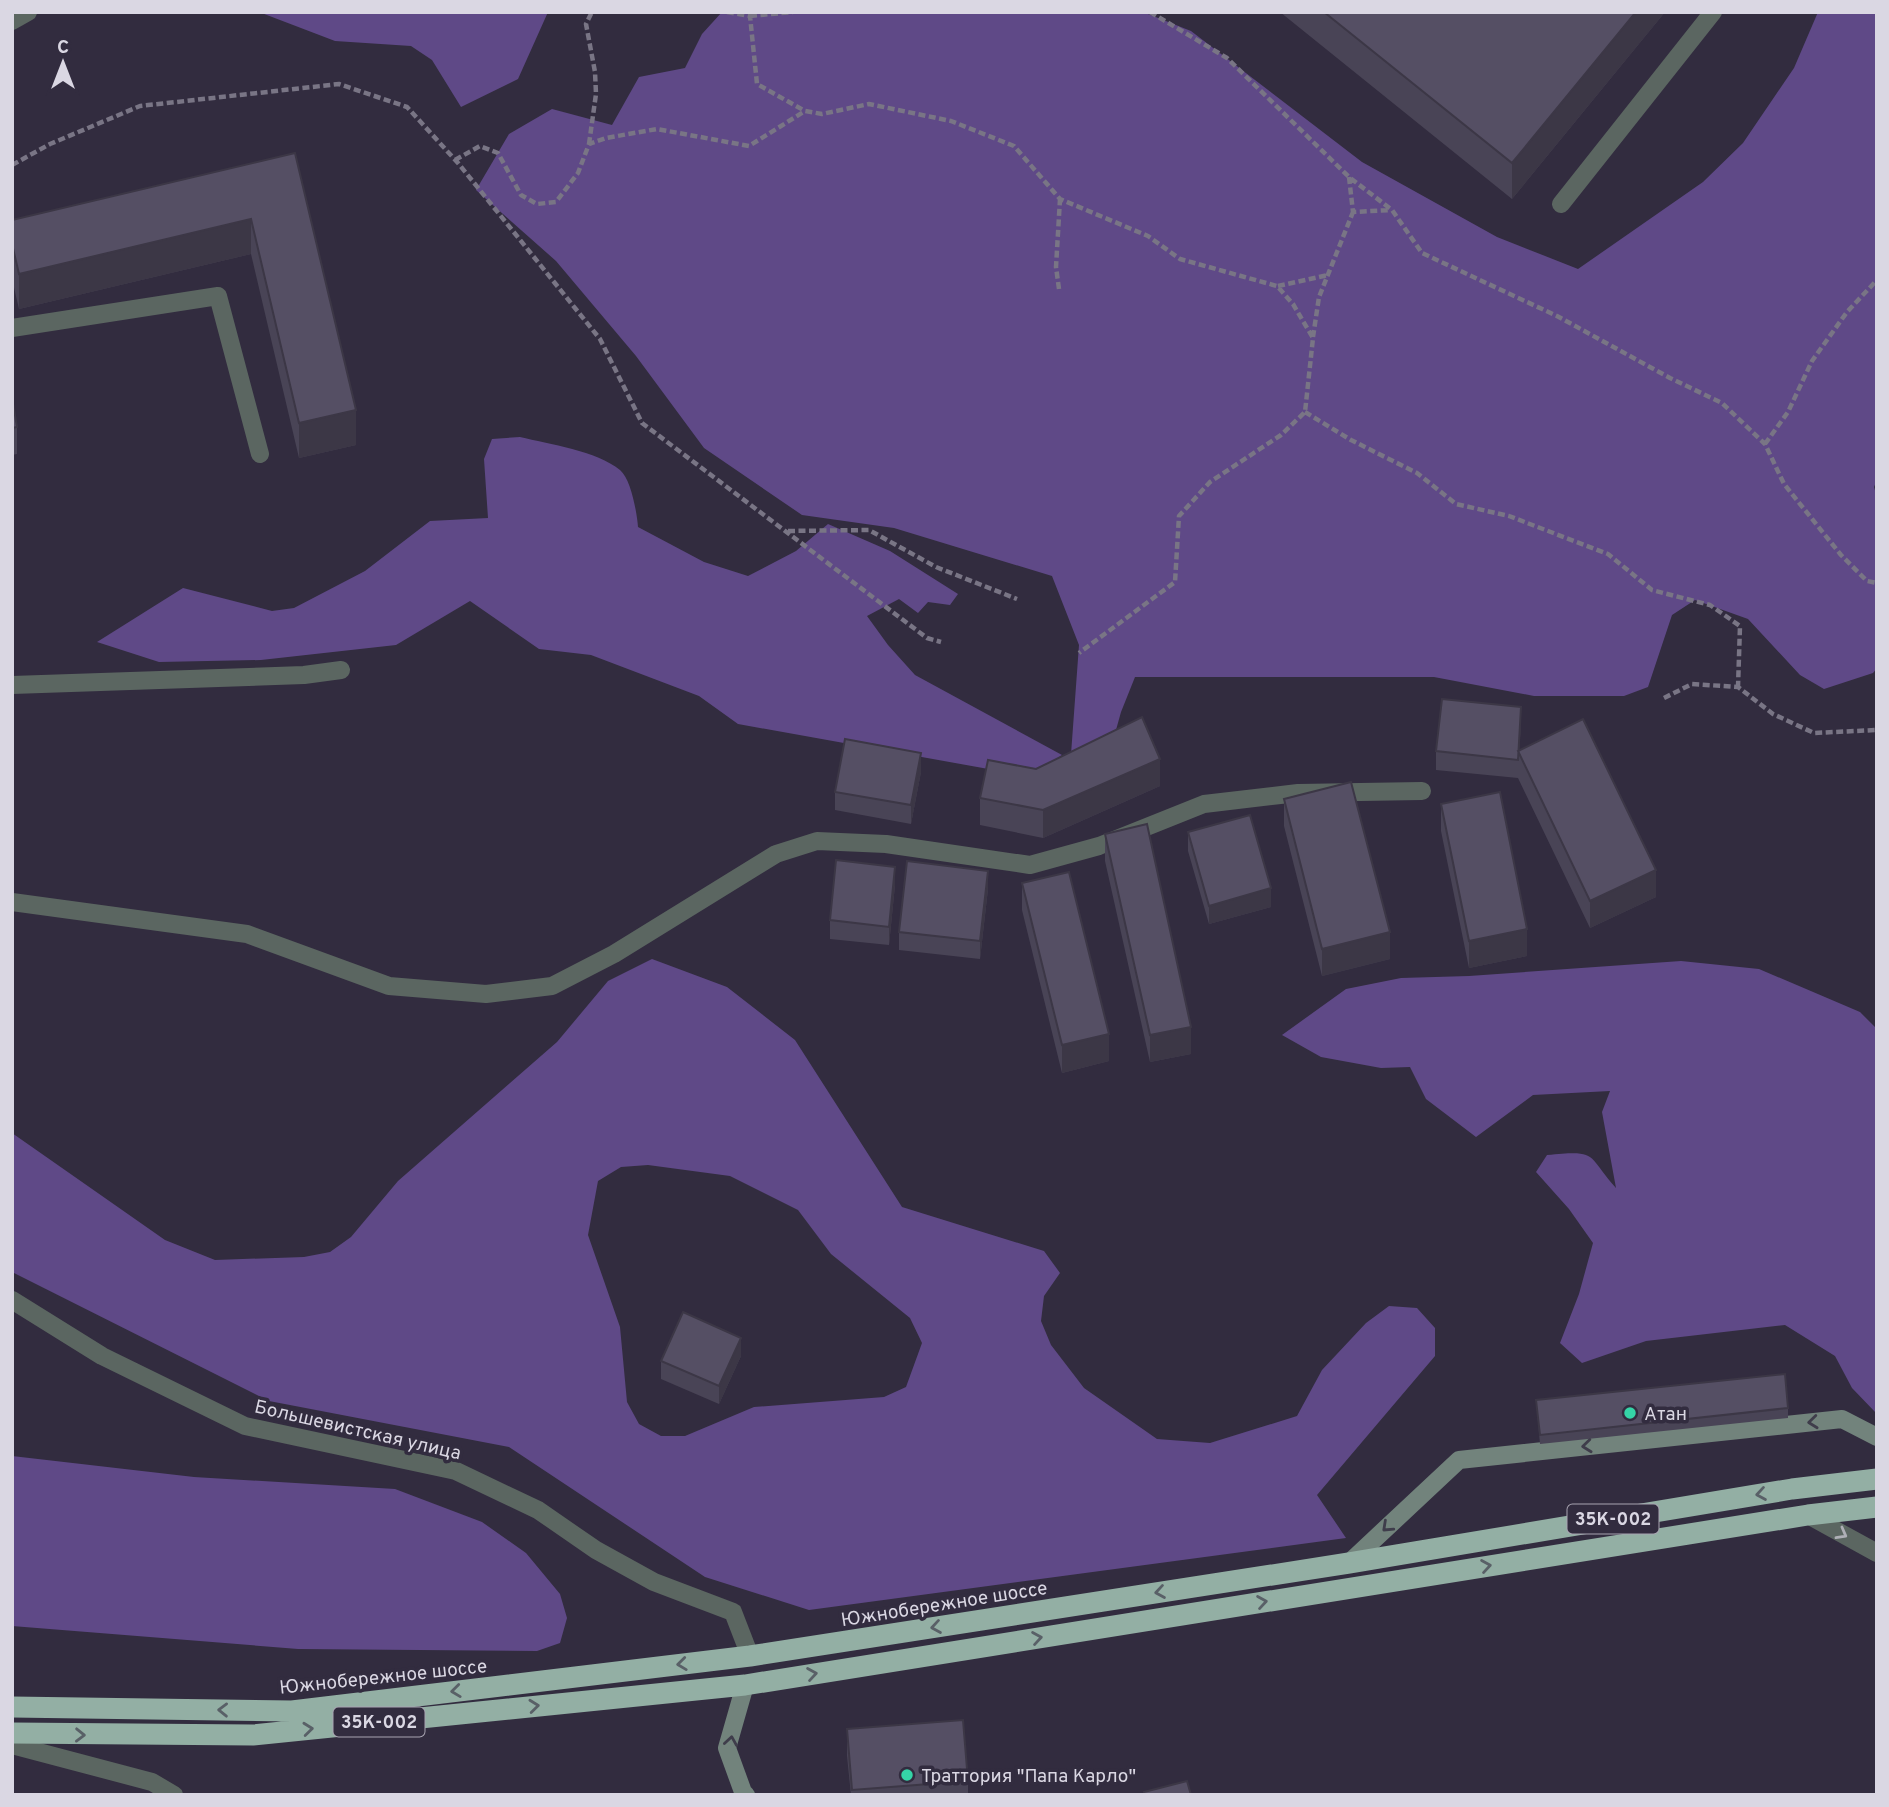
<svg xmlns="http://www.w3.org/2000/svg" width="1889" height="1807" viewBox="0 0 1889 1807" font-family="Overpass,sans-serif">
<rect width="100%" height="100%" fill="#322c3f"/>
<!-- green -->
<path fill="#5f4987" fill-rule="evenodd" d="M259,12H548L518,79L461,107L432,60L411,46L335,41Z
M722,12H1143L1191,31L1362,162L1497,237L1578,269L1703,182L1743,143L1794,68L1818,12H1877V480L1874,487L1877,497V668L1873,673L1824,689L1800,675L1748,619L1695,600L1672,615L1648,687L1624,696H1534L1434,677H1135L1121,712L1111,748L1070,768L1079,645L1052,576L894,528L802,515L704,448L636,356L556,261L476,190L509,134L552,109L612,125L639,77L685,68L702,34Z
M520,437C549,444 597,451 620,470C631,479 637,513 638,527L704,562L748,576L796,551L828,524L890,551L958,594L950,605L928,602L918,613L899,599L867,616L888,645L915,675L1062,755L1037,773L994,770L738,724L699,696L591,655L539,649L470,601L396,645L261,660L159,662L97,642L183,588L272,611L294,608L365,571L430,521L488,518L484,459L492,439Z
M652,959L727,987L795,1040L902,1207L1044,1251L1060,1273L1044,1296L1041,1321L1051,1345L1084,1388L1157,1439L1210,1443L1297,1416L1322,1370L1366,1323L1389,1306L1417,1308L1435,1328V1356L1317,1495L1346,1538L809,1610L705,1577L509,1447L269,1401L12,1272V1133L165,1240L215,1260L304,1257L330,1252L351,1237L398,1181L557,1042L608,981ZM648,1165L730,1176L798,1210L831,1254L910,1318L922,1343L906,1387L884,1397L754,1407L685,1436H661L639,1424L627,1402L620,1327L588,1235L598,1181L621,1167Z
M1681,961L1759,969L1860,1012L1877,1029V1414L1852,1388L1835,1356L1785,1325L1646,1341L1582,1363L1560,1343L1579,1294L1593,1243L1569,1209L1536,1172L1547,1155C1599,1150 1586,1154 1616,1188L1602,1112L1610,1091L1533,1095L1476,1137L1426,1099L1410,1067L1381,1068L1321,1057L1282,1035L1346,989L1401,978L1469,976Z
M12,1456L194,1477L395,1489L482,1522L526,1553L560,1594L567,1618L560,1643L537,1651L298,1649L12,1626Z"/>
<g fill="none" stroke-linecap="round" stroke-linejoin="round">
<!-- path -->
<path stroke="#797585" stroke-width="4.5" stroke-dasharray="7 3.5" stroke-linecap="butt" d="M727,12L750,16L757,84L805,111
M1150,12L1227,58L1349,177L1392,210L1422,253L1557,316L1670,378L1722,403L1765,444L1784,484L1841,555L1867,581L1877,583
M750,16L793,12
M589,144L596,94L595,72L586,24L592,12
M455,160L480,146L498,153L521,195L537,204L556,202L578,173L589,144L606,138L657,129L749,146L805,111L822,114L869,104L951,121L1014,146L1060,199L1148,236L1180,259L1277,286L1293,304L1313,338L1305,412L1281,435L1210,482L1179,516L1175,582L1079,653
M12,165L50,144L140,106L339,84L407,107L458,163L600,339L642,423L927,638L941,642
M1349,177L1353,212L1391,210
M1278,286L1328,275
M1059,289L1056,267L1060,199
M1313,337L1319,297L1353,212
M1305,412L1351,440L1417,473L1456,504L1509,516L1608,554L1652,590L1710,605L1740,626L1738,687
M1765,444L1788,412L1812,361L1847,312L1877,280
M788,531L869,530L936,567L1017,599
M1664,698L1692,684L1738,687L1773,714L1814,733L1877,730"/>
<!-- lane -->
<path stroke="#5b6661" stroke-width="18" d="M1561,204L1713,12
M12,328L218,296L260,454
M12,685L304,675L341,670
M12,902L247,934L389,986L486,994L552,986L614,954L776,854L817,841L886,844L1030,865L1099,846L1204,804L1298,793L1422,791
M1808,1515L1877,1553
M12,1745L152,1782L174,1795"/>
<!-- street -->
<path stroke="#5b6661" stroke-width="18" d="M12,21L28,12
M12,1300L102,1356L245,1426L456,1471L538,1510L596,1550L654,1582L733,1612L750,1656"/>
<!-- secondary -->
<path stroke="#72837c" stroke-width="18" d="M1349,1563L1459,1460L1842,1419L1877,1437
M745,1685L727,1748L743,1792L746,1795"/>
<!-- highway -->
<path stroke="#93afa4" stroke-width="21" d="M12,1707L292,1711L750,1656L1349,1563L1792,1489L1877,1479
M12,1733L253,1735L745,1685L1808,1515L1877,1507"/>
</g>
<!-- wall -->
<path fill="#494456" d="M1280,12H1665L1512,199Z
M295,153L356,445L299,458L251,254L19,309L12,279V220Z
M12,398L17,427V454L12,455Z
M1521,725L1519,750L1656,897L1590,928L1518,778L1436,770V751Z
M1036,769L1160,786L1043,838L980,825V798Z
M921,772L911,824L835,810V792Z
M1284,799L1390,959L1322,976L1284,826Z
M1441,804L1527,956L1469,968L1441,831Z
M1188,832L1271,907L1209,924L1188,851Z
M1105,834L1191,1054L1150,1062L1105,861Z
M1022,883L1109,1061L1062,1073L1022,910Z
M895,885L889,945L830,939V920Z
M988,889L980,959L899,950V932Z
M741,1356L719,1404L661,1379V1361Z
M1536,1400L1788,1408V1418L1540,1444Z
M847,1729L968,1781V1795H851L847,1756Z"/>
<!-- shaded-wall -->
<path fill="#3c3746" d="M1636,12H1665L1512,199V163Z
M251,219V254L19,309V274Z
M356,410V445L299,458V423Z
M1521,707V725L1519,755L1518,752Z
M921,753V772L911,824V805Z
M1160,759V786L1043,838V810Z
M895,867V885L889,945V927Z
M1656,870V897L1590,928V901Z
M988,871V889L980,959V941Z
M1271,888V907L1209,924V906Z
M1527,929V956L1469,968V941Z
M1390,932V959L1322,976V949Z
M1191,1027V1054L1150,1062V1035Z
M1109,1034V1061L1062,1073V1045Z
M741,1338V1356L719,1404V1386Z"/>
<!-- building -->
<path fill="#554f64" stroke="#3c3746" stroke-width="2" d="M1324,12H1636L1512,163Z
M295,153L356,410L299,423L251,219L19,274L12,244V220Z
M12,398L17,427L12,428Z
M1442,699L1521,707L1518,760L1436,751Z
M1142,717L1160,759L1043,810L980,798L988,760L1036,769Z
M1583,719L1656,870L1590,901L1518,751Z
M845,739L921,753L911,805L835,792Z
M1351,782L1390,932L1322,949L1284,799Z
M1500,792L1527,929L1469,941L1441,804Z
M1250,815L1271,888L1209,906L1188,832Z
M1147,824L1191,1027L1150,1035L1105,834Z
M836,860L895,867L889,927L830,920Z
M907,861L988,871L980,941L899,932Z
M1069,872L1109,1034L1062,1045L1022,883Z
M683,1312L741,1338L719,1386L661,1361Z
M1785,1374L1788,1408L1540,1435L1536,1400Z
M963,1720L968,1781L852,1790L847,1729Z
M1187,1781L1191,1795H1145L1144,1792Z"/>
<!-- one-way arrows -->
<defs><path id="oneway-chevron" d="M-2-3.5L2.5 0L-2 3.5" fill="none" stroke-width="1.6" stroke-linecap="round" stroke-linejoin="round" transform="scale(1.75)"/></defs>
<g stroke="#3f3d4b">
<use href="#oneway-chevron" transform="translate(1813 1422) rotate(174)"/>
<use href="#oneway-chevron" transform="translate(1587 1446) rotate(174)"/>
<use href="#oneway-chevron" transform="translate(1387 1527) rotate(137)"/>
<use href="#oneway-chevron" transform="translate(731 1741) rotate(-81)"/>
</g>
<g stroke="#596067">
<use href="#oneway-chevron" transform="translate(1761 1494) rotate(171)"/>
<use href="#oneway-chevron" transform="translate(1486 1566) rotate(-9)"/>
<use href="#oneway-chevron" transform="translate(1160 1592) rotate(171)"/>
<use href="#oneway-chevron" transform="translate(1262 1602) rotate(-9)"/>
<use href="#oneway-chevron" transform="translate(936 1627) rotate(171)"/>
<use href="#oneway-chevron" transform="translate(1037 1638) rotate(-9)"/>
<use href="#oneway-chevron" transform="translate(682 1664) rotate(173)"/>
<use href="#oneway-chevron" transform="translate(812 1674) rotate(-9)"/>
<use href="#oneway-chevron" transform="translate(456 1691) rotate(173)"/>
<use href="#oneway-chevron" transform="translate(534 1706) rotate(-6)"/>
<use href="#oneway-chevron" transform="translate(223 1710) rotate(-179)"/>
<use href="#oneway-chevron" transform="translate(308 1729) rotate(-6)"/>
<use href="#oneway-chevron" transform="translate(80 1735) rotate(1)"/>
</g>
<use stroke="#aeafb6" href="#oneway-chevron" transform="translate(1842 1534) rotate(29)"/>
<!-- markers -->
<g fill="#35d4a7" stroke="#322c3f" stroke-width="2.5">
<circle cx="1630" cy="1413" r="7"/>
<circle cx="907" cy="1775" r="7"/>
</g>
<g text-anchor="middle" stroke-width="7" stroke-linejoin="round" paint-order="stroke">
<!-- shield labels -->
<g fill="#322c3f" stroke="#a8a4b2" stroke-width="2">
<rect x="1567.5" y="1504.5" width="91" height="29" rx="5"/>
<rect x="333.5" y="1707.5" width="91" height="29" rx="5"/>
</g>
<g font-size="18" font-weight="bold" fill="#dad7e3">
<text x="1613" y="1525">35К-002</text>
<text x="379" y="1728">35К-002</text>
</g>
<!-- poi labels -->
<g font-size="19" fill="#dad7e3" stroke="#322c3f" text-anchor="start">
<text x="1644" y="1420">Атан</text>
<text x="921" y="1782">Траттория "Папа Карло"</text>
</g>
<!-- street labels -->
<g font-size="19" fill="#dad7e3" stroke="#322c3f">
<text transform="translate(358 1429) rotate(13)" y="7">Большевистская улица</text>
<text transform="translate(944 1603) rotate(-9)" y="7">Южнобережное шоссе</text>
<text transform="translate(383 1676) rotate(-6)" y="7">Южнобережное шоссе</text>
</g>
</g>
<!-- border -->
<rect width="1889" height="1807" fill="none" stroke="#dad7e3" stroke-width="28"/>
<!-- north arrow -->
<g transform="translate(63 63)" stroke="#322c3f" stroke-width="5" paint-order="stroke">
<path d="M0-5L12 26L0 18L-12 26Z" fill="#dad7e3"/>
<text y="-10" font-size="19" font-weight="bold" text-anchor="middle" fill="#dad7e3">С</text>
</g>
</svg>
